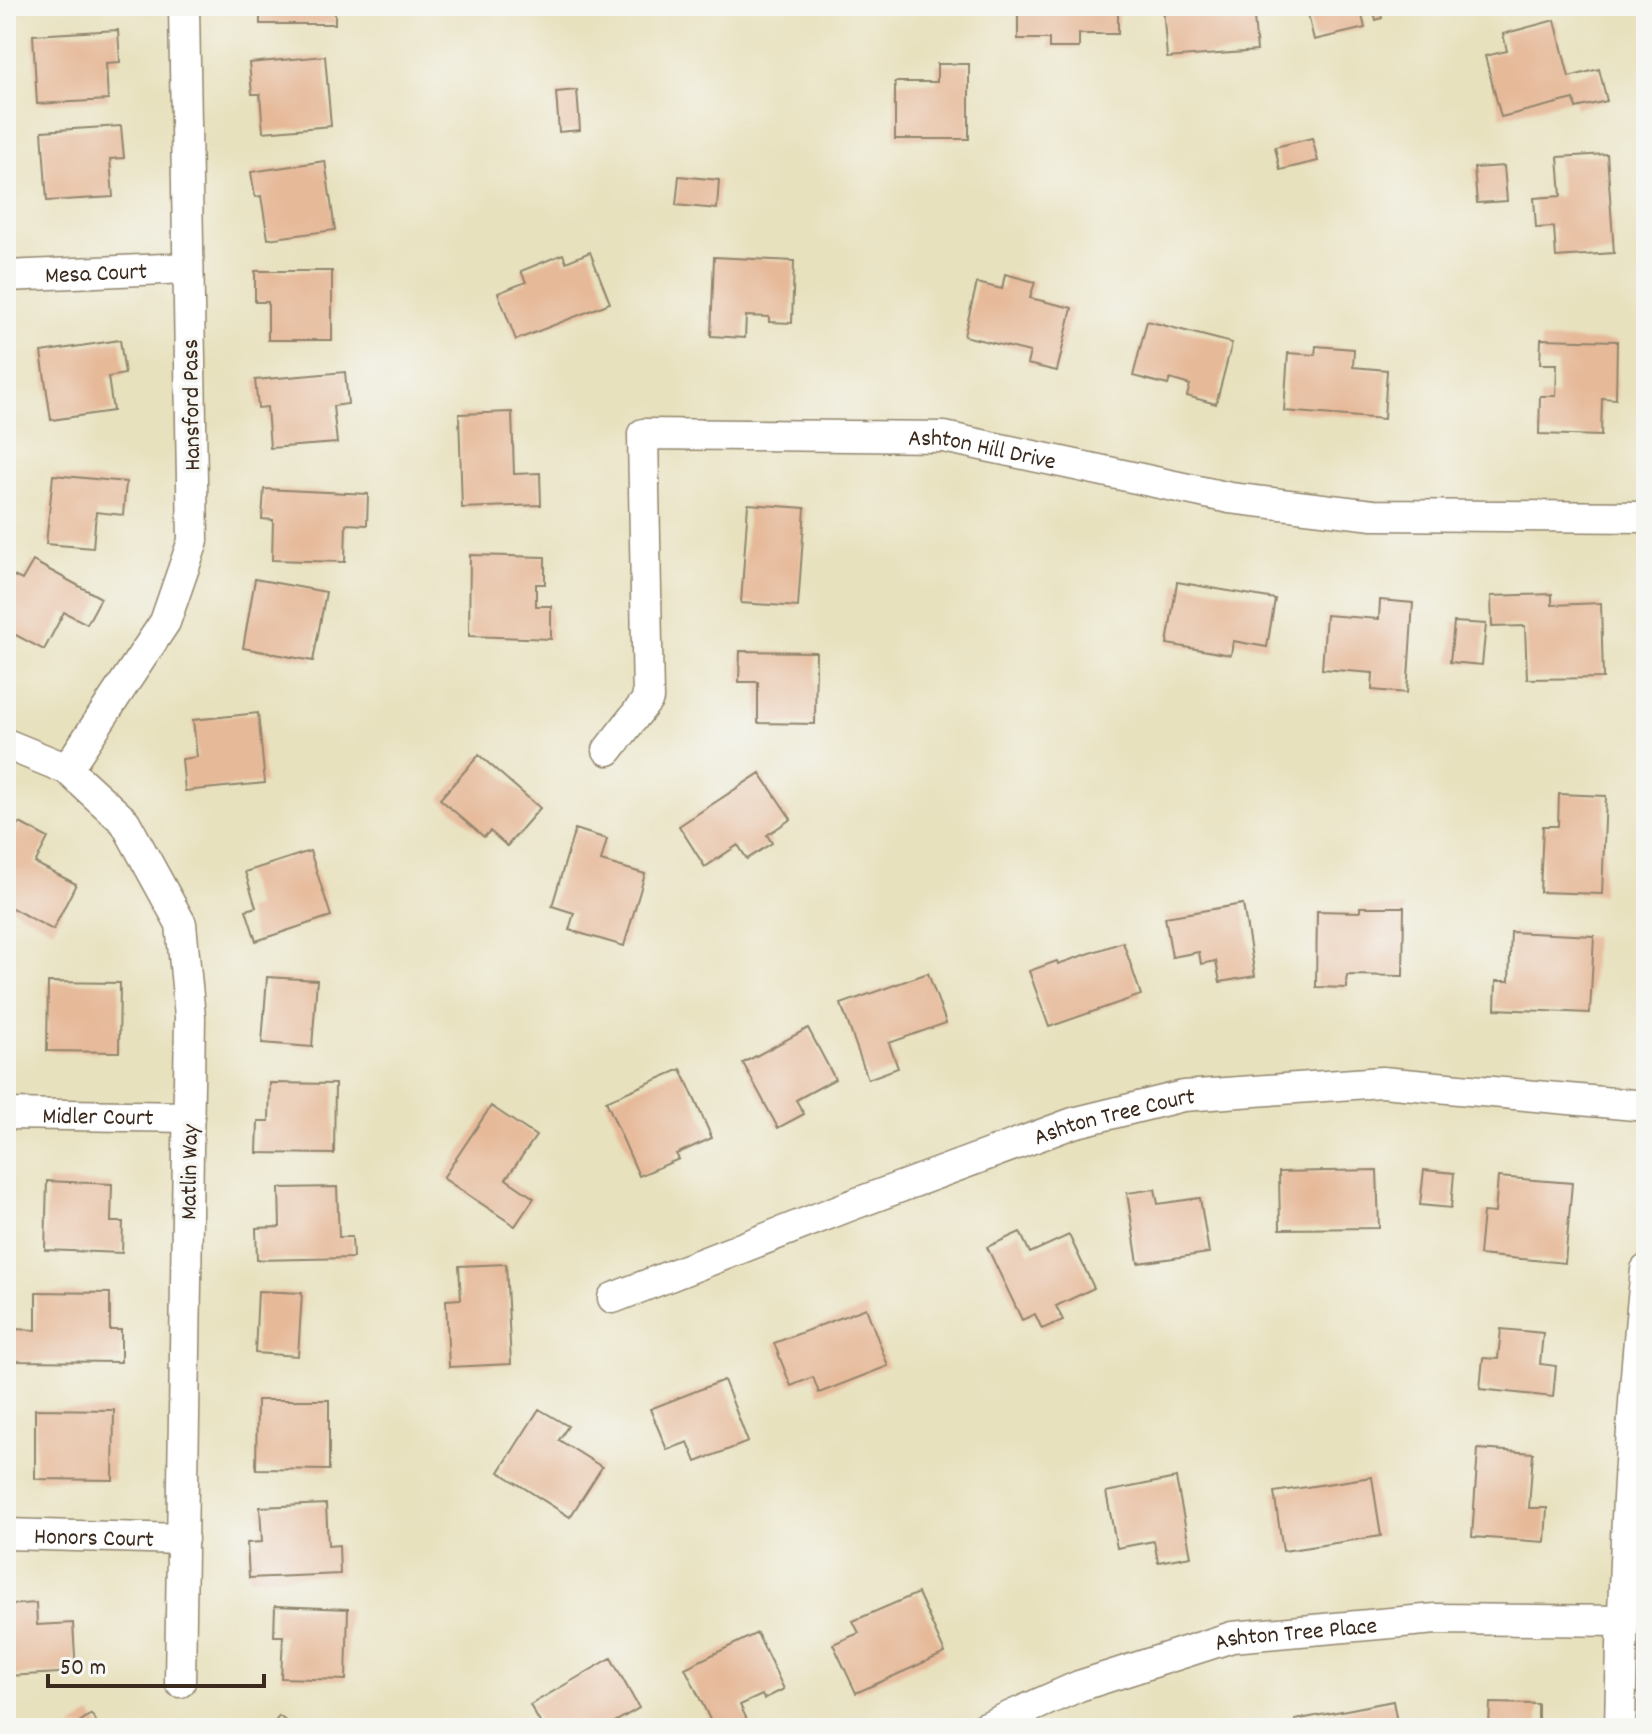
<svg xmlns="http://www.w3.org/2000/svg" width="1652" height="1734" viewBox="0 0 1652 1734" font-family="Dekko,sans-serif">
<rect width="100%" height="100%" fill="#f6f6f2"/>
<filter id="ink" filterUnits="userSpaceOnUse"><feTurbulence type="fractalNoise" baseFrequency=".0125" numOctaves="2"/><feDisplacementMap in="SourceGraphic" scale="16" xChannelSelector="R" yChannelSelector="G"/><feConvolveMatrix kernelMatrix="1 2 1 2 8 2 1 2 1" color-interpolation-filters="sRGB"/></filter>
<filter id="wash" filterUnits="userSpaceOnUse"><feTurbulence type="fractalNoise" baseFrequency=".006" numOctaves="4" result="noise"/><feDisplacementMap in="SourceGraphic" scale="32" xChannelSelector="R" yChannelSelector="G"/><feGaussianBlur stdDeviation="1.8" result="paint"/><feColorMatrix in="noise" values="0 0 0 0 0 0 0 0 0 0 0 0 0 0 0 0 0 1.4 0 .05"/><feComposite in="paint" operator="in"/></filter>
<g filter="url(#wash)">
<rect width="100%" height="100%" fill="#e8e1be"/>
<g id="blocks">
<!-- building -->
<path fill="#e6b999" d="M260,6H335V24H260Z
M1018,6H1118V34H1079V48H1049V39H1018Z
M1163,6H1253L1257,51L1167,58Z
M1306,6H1379L1382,18L1376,20L1374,12L1362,15L1365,28L1314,40Z
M1555,20L1569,77L1599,69L1607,101L1576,108L1574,99L1501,117L1485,56L1507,51L1503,34Z
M118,30L120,62L106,63L108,100L37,104L33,35Z
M325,56L331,126L263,132L260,94H252L249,63Z
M937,64H969V139H895V82H937Z
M577,90L580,130L559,132L556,92Z
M121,126L124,158L110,159L113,197L47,201L42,131Z
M1312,138L1318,161L1280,170L1275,147Z
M1607,154L1614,253L1556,257L1554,227L1536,228L1534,198L1561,196L1558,157Z
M325,161L335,230L268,239L261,196L255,197L251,172Z
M1504,166L1507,201L1477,203L1474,168Z
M679,176L719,180L717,209L676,205Z
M590,252L610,303L516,340L498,293L526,282L521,271L563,254L566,262Z
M714,257L794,261L792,323L769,322V317L746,316L745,338L711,336Z
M255,271H332V340H268V302H255Z
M1005,274L1035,282L1030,298L1072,308L1057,371L1027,364L1030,352L964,336L977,283L1002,289Z
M1147,321L1232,343L1216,404L1187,396L1190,385L1170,379L1168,385L1133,376Z
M1541,339L1617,341L1616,399L1602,398L1601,436L1539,434L1540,396H1556L1557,364H1540Z
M120,340L125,374L108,377L113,411L51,420L41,352Z
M1316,346L1354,349L1353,367L1387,370L1384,419L1284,411L1288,353L1315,355Z
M345,372L348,404L333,406L337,443L270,448L267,407L258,408L255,380Z
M512,412L514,474L540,473L541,505L462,508L459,414Z
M53,475L126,482L123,515L96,512L93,548L46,544Z
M264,489L368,494L367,525L346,524L345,562L272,560L273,520L262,519Z
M748,504L805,508L798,607L741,603Z
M470,555L545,557V584H536V606H551V639L469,636Z
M33,561L101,598L87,624L64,612L44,650L6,630V620L12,610L6,607V585L12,575L22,580Z
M255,579L326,592L313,661L243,648Z
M1177,582L1275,599L1267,647L1233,641L1231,655L1167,644Z
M1552,594V605L1601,603L1603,678L1527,679L1525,626L1492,627L1491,596Z
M1380,600L1413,603L1407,693L1372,690L1373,673L1322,669L1326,615L1379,619Z
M1454,622L1486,624L1482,665L1450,662Z
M740,651L816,652L815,724L758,723V682H739Z
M258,713L265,783L185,791L182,759L197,757L193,720Z
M479,755L540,808L507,846L490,831L484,837L440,799Z
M760,773L791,819L767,835L772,843L747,859L738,845L705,867L679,826Z
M1559,794L1606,796L1602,894L1540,892L1543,826H1558Z
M20,823L48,838L35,863L76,884L53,930L6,905V852Z
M575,829L607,839L601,861L645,874L624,946L569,930L574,913L552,906Z
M310,851L331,916L256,941L246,910L256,907L245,872Z
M1243,904L1255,976L1220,982L1216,961L1201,964L1199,952L1172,957L1165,917Z
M1360,907H1404L1403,976L1347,975V988L1316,987L1317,911L1360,912Z
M1511,932L1594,936L1590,1013L1495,1009L1496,981H1509Z
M1123,942L1141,995L1049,1027L1029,971L1057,961L1058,964Z
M928,973L946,1023L889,1043L898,1068L868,1079L841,1004Z
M267,977L317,980L312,1047L262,1043Z
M48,982L120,983L119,1052L47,1051Z
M808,1028L835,1079L796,1100L804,1114L778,1128L743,1063Z
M681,1069L712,1138L676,1154L679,1159L639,1176L606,1101Z
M270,1083L335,1084L334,1154L257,1153L258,1121H269Z
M491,1106L536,1136L506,1179L534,1198L515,1226L443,1178Z
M1377,1170L1379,1228L1280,1229L1279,1172Z
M1424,1170L1454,1173L1451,1208L1420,1205Z
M1498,1177L1572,1183L1565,1263L1479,1255L1483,1212L1495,1213Z
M47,1181L112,1184L111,1222H123L122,1253L45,1250Z
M337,1187L339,1237H352L353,1258L257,1260L256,1228L280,1227L279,1188Z
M1155,1189L1158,1204L1200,1198L1209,1253L1138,1263L1127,1193Z
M1020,1232L1030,1253L1069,1235L1094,1288L1056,1306L1063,1320L1042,1329L1035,1314L1022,1320L987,1247Z
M506,1264L511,1364L449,1367L446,1300L461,1299L459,1266Z
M258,1291L302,1293L298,1356L255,1353Z
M36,1292L110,1293V1330H121V1362L12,1361V1329L36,1330Z
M866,1308L888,1366L819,1393L813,1377L791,1386L774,1343Z
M1501,1329L1543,1333L1540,1364L1556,1366L1553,1397L1480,1389L1483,1358L1498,1359Z
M724,1380L748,1442L696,1462L688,1442L667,1450L650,1409Z
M257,1400H329V1470L256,1469Z
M35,1409L114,1410L113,1480L35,1479Z
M539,1409L568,1426L559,1440L602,1467L570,1517L499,1472Z
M1478,1449L1533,1453L1529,1508H1547L1545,1542L1472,1537Z
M1372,1477L1381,1536L1283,1551L1274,1492Z
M1176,1478L1191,1556L1158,1562L1154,1541L1117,1548L1106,1492Z
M326,1504L328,1546L339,1545L340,1574L249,1578L247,1543L262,1542L260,1507Z
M918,1593L945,1653L856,1693L833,1644L859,1633L853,1621Z
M36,1603L37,1625L73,1623L76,1672L8,1676L6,1605Z
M275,1606L348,1609L346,1680L281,1678L283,1636H274Z
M757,1633L784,1689L764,1699L762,1695L740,1705L751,1728H714L685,1668Z
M611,1658L639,1708L604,1728H543L530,1705Z
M1393,1701L1398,1728H1297L1295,1720Z
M1490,1703L1538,1704V1728H1489Z
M91,1714L101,1728H71Z
M279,1716L295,1728H271Z"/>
</g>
</g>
<g filter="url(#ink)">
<use href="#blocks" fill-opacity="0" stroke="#92866e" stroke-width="2"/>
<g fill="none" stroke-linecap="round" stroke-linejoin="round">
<defs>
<g id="minor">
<path id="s1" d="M6,276L187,268"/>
<path d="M6,744L67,769L125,822L181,924L190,1017L180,1682"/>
<path id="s2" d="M608,750L648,699L643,434L944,437L1230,498L1373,515L1646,517"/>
<path d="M67,769L165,622L193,541L184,6"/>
<path id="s3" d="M6,1114L189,1117"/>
<path id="s4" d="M613,1298L849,1206L1073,1123L1183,1096L1382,1082L1646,1106"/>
<path id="s5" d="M6,1534L183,1539"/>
<path id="s6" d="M984,1728L1079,1686L1232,1637L1436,1619L1622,1621"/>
<path d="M1620,1728C1623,1576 1629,1421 1646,1270"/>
</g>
</defs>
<!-- minor casing -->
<use href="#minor" stroke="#92866e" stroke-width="33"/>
<!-- minor -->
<use href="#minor" stroke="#fff" stroke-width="30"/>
</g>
</g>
<g text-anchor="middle" stroke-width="7" stroke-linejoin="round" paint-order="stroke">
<!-- street labels -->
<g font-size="24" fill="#3b2a1e" stroke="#f6f6f2">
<text dy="8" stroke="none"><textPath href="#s1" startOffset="90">Mesa Court</textPath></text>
<text transform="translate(190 405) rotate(-91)" y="8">Hansford Pass</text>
<text dy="8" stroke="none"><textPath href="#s2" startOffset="670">Ashton Hill Drive</textPath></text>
<text dy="8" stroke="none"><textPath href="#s3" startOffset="92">Midler Court</textPath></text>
<text dy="8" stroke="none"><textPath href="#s4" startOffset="534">Ashton Tree Court</textPath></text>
<text transform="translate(188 1172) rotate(-89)" y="8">Matlin Way</text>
<text dy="8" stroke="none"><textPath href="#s5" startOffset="88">Honors Court</textPath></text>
<text dy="8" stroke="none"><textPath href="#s6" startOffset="328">Ashton Tree Place</textPath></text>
</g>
</g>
<!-- margin -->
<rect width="1652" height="1734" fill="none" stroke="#f6f6f2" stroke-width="32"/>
<!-- scale -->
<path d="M48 1674v12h216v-12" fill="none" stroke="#3b2a1e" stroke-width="4"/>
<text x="60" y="1674" font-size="24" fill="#3b2a1e" stroke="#f6f6f2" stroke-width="6" paint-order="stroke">50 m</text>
</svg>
